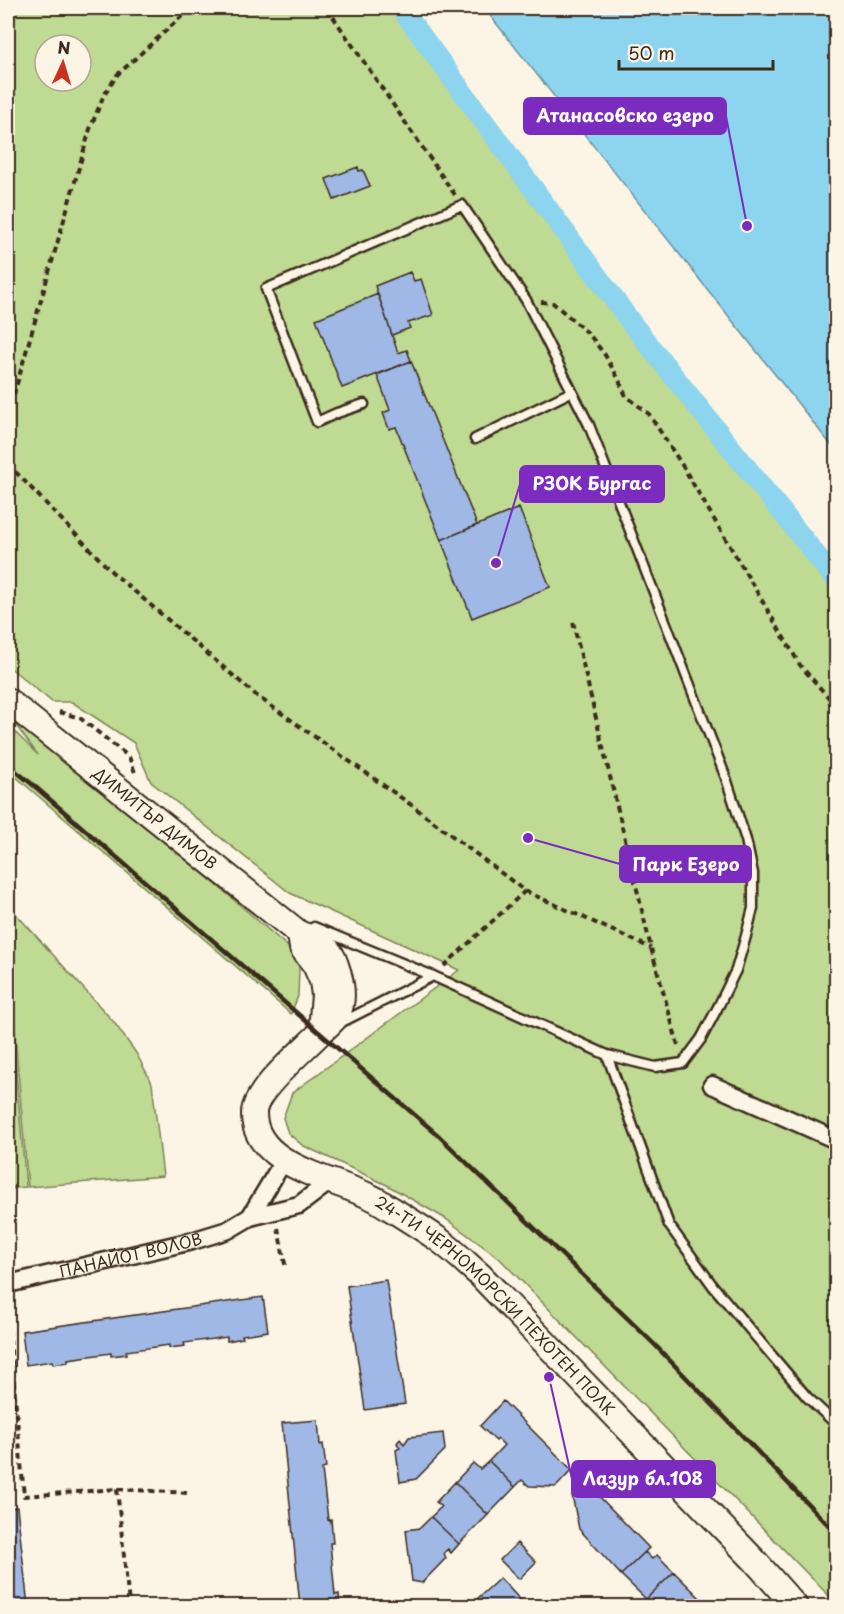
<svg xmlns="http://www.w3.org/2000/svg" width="844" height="1614" viewBox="0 0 844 1614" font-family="'Playpen Sans',sans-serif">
<rect width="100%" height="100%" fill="#fcf5e5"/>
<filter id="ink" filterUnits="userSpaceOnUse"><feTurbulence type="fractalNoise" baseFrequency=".0167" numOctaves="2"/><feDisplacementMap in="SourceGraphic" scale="12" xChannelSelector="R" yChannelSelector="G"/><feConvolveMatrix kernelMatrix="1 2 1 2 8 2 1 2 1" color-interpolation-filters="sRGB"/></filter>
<g filter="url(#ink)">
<!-- green -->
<path fill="#bfda92" stroke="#7d8258" stroke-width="1.5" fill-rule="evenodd" d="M8,8H403L737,455L836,580V1603L500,1259L446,1219L387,1185L302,1145L288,1133L283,1118L292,1093L459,970L290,893L151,782L134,743L72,702H52L8,666ZM45,45H81V81H45Z
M8,704L294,952L299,967L298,996L291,1014L8,770V725L38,755L8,715Z
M8,905L113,1021L136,1053L152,1083L163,1176L28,1187L8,954Z
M8,980L26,1187L8,1189Z"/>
<!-- water -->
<path fill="#8dd4ef" stroke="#6c909b" stroke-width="1.5" d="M484,8H836V452L831,445Z"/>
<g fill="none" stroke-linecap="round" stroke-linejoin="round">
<!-- canal -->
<path stroke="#8dd4ef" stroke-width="21" d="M401,8L633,325L836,580"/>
</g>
<!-- building -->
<path fill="#a0b8e5" stroke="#3b2a1e" stroke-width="1.5" d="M358,167L359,171L363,170L370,186L334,200L326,179Z
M410,272L414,281L421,279L433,315L408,323L410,328L392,335L375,286Z
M378,294L398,353L407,350L411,361L342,388L316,319Z
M411,361L477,525L441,540L396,427L389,429L383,413L390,410L377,375Z
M519,508L550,587L472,618L441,540Z
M386,1280L405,1404L365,1410L347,1286Z
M263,1297L268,1331L242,1335L243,1338L227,1341V1337L184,1343L185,1346L169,1348V1345L126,1351L127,1354L111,1356V1353L68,1359V1362L53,1364L52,1361L26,1365L22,1331Z
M503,1401L572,1470L556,1487L529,1486L522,1480L515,1487L489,1461L504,1445L498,1439L496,1441L480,1426Z
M318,1420L320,1445L323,1444L326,1468L322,1469L328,1520L331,1519L333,1543H330L335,1595L339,1594L340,1606H300L282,1423Z
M443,1433L445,1450L416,1479L400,1482L396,1450L400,1448L397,1443L400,1439L404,1444L409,1437Z
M489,1461L515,1487L488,1515L455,1482L473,1463L480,1469Z
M455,1482L488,1515L459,1544L431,1517L441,1507L436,1502Z
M594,1491L649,1548L621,1575L579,1529L572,1495Z
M17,1507L28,1606H8V1508Z
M431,1517L459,1544L451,1553L448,1549L444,1553L446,1558L422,1583L412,1581L406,1530L420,1528Z
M517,1543L536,1562L519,1579L500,1560Z
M645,1552L652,1559L657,1555L674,1572L646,1599L621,1575Z
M674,1572L708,1606H652L646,1599Z
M500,1578L526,1606H479L478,1598Z"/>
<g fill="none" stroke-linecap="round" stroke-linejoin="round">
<defs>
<path id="lane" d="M475,439L571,392
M314,927L433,976L607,1055L655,1067L683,1063L701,1039L719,1005L736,970L746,936L753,908V873L746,840L726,778L589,425L526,300L462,205L266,289L317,422L337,413L364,404
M340,1023L433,976
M607,1055L669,1225L713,1286L807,1397L836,1424"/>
<g id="street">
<path d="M712,1085L836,1140"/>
<path d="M250,1217L284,1160"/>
<path id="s1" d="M8,1284L192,1241L228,1230L250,1217L299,1205L329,1182"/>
</g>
<g id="secondary">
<path id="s2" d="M8,701L300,934C317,937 331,948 336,965C341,979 345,999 338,1014C335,1020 327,1026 323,1030C306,1048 254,1090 254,1113C253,1168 340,1179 377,1200C396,1212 416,1224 435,1237C451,1248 465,1262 480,1275L755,1561L795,1606"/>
<path d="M300,934L302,948L315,965L322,981L324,995L321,1030"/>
</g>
</defs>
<!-- lane casing -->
<use href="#lane" stroke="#3b2a1e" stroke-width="13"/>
<!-- street casing -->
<use href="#street" stroke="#3b2a1e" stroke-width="21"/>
<!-- secondary casing -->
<use href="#secondary" stroke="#3b2a1e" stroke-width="28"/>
<!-- path -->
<path stroke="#3b2a1e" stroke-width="4" stroke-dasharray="6 4.5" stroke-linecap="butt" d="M327,8L455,195
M541,302L553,303L588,333L605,355L618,378L626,396L649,414L682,465L800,665L836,706
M8,415L90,129L103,97L117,75L191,8
M8,464L112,572L257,696L410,804L525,891L651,948
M573,622L651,948L678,1045
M59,712L80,718L129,757L136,775
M444,966L525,891
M278,1228L286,1269
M8,1318L24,1496L117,1489L188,1493
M117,1489L129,1604L131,1606"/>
<!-- lane -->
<use href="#lane" stroke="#fcf5e5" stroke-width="8"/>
<!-- street -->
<use href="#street" stroke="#fcf5e5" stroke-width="16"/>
<!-- secondary -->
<use href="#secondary" stroke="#fcf5e5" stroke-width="24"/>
<!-- rail -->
<path stroke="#3b2a1e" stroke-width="4.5" d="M8,765L32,784L439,1136L654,1344L836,1533"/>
</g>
</g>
<g text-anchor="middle" stroke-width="5" stroke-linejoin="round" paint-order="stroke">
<!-- street labels -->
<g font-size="16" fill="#3b2a1e" stroke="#fcf5e5">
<text dy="6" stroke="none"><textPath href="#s2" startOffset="188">ДИМИТЪР ДИМОВ</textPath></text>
<text dy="6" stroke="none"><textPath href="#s1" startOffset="126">ПАНАЙОТ ВОЛОВ</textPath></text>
<text dy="6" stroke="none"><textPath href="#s2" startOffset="924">24-ТИ ЧЕРНОМОРСКИ ПЕХОТЕН ПОЛК</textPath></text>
</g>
</g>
<!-- callouts -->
<path fill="none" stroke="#7b2cbf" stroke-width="2" d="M747 226L726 116M496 563L520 484M528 838L620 864M549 1377L572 1479"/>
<g fill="#7b2cbf" stroke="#fcf5e5" stroke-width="2">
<circle cx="747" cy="226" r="6"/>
<circle cx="496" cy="563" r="6"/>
<circle cx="528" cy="838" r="6"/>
<circle cx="549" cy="1377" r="6"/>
</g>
<g fill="#7b2cbf" stroke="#7b2cbf" stroke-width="2">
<rect x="524" y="98" width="202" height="36" rx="6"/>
<rect x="520" y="466" width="144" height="36" rx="6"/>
<rect x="620" y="846" width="131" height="36" rx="6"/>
<rect x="572" y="1461" width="143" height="36" rx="6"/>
</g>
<g font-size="18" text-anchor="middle" font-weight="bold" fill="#fff">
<text x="625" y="122">Атанасовско езеро</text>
<text x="592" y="490">РЗОК Бургас</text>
<text x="686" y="871">Парк Езеро</text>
<text x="643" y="1485">Лазур бл.108</text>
</g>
<!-- margin -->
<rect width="844" height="1614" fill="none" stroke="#fcf5e5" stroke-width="30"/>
<rect x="15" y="15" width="814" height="1584" fill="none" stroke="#3b2a1e" stroke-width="2" filter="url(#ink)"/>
<!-- north arrow -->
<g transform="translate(63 63) rotate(4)"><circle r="28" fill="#fcf5e5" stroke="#afa495" stroke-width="1.5"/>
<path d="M0-4.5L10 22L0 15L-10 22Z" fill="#c8321e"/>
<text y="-9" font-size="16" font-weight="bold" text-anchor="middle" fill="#3b2a1e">N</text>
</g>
<!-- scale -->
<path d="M619 60v9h154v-9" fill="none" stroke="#3b2a1e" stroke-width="3"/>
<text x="628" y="60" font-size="18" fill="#3b2a1e" stroke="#fcf5e5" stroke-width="4.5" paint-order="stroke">50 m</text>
</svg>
